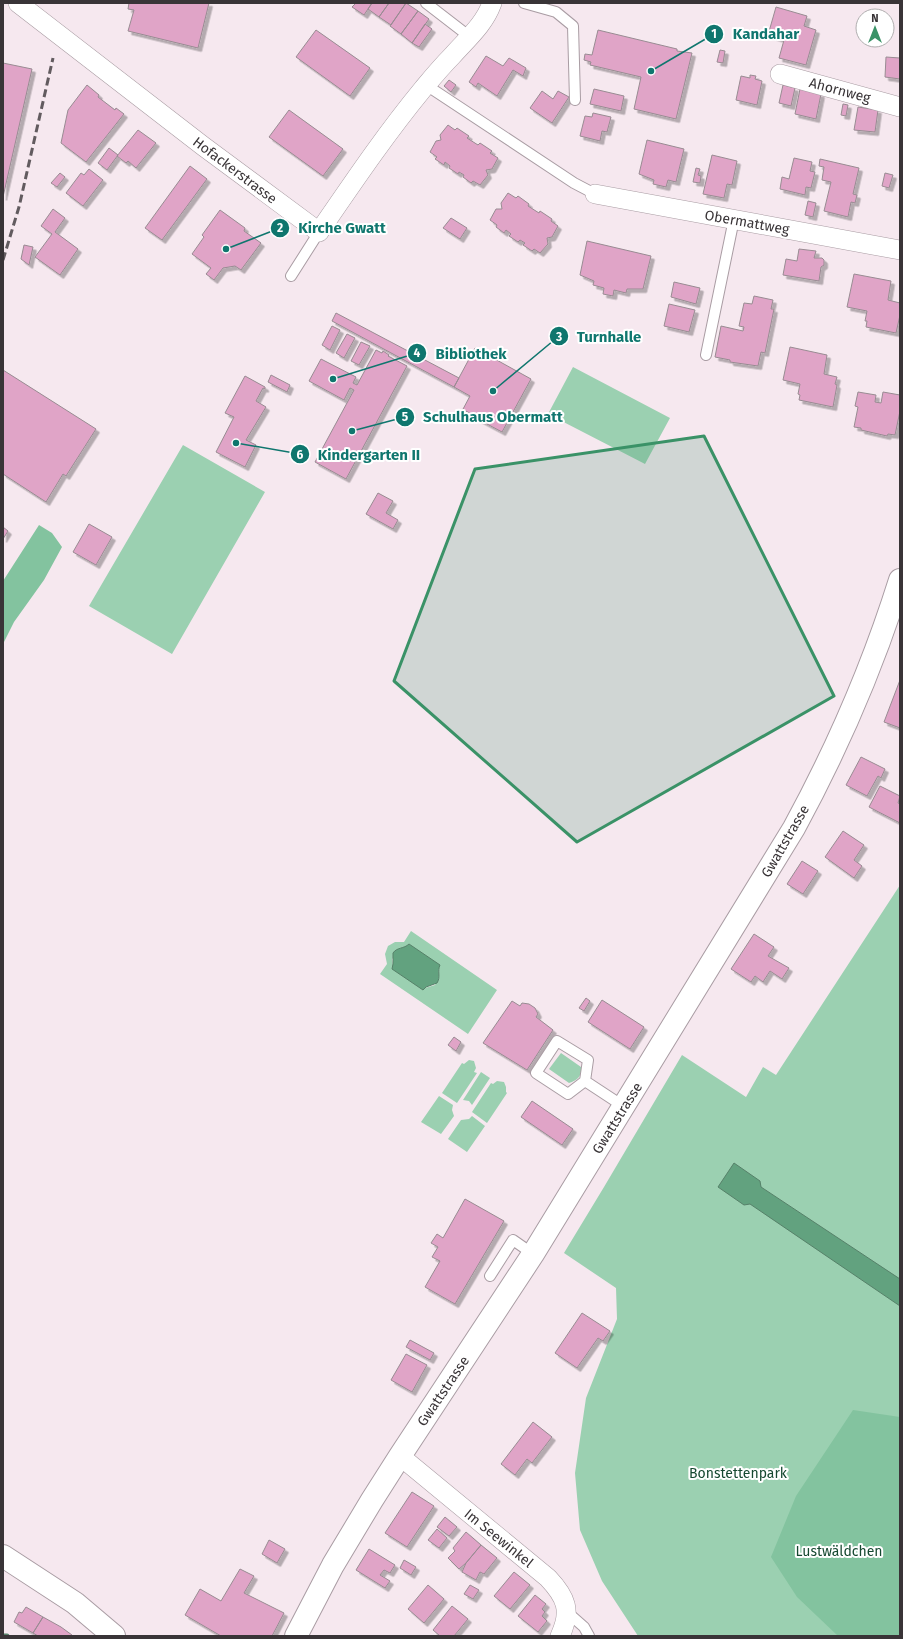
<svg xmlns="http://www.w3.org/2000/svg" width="903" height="1639" viewBox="0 0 903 1639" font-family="'Fira Sans',sans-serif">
<defs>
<filter id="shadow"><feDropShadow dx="3.5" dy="3.5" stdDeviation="0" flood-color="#0004"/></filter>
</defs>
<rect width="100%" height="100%" fill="#f6e8ef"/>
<!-- green -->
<path fill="#9bd0b1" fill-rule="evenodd" d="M573,367L670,418L645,464L548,414Z
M183,445L265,492L172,654L89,606Z
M900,885V1636H638L602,1581L580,1530L575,1473L586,1398L617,1319L616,1288L564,1253L604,1187L682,1055L746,1097L763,1067L776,1075Z
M411,931L497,990L468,1034L380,974L387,964L385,954L388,946L395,942H404ZM409,944L439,967V977L435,985L425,988L393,966L392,959Z
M561,1053L581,1067C582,1076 578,1080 569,1083L549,1069Z
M469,1060L474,1061L476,1068L474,1072L477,1073L457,1103L442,1093L462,1063L464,1064Z
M481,1072L490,1078L472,1105L469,1101L463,1100Z
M497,1081L504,1082L506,1087V1092L507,1093L487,1123L472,1112L491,1083L493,1084Z
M439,1096L453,1105L452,1110L454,1116L441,1134L421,1122Z
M472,1116L485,1126L467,1152L448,1139L461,1120L469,1119Z"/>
<!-- forest -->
<path fill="#83c39f" d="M39,525L52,533L62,547L44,580L14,622L3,644V581Z
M853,1410L900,1417V1636H838L797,1597L771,1557L796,1496Z"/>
<!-- water -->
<path fill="#62a27f" stroke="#568169" d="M409,944L440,965C437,971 441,977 437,983L426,987L423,990L392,969L393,964V953C397,947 404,949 409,944Z
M734,1163L760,1181L761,1187L900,1279V1306L750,1204L744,1205L718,1187Z"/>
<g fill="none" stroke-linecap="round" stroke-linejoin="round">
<!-- stream -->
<path stroke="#568169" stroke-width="5" d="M4,1636H7"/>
</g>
<!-- building -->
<path fill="#e0a4c7" stroke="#988b92" filter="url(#shadow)" d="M129,3H209L198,48L128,31L134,10L128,9Z
M356,3H372L364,15L352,7Z
M372,3H389L379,17L368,9Z
M389,3H406L391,25L379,17Z
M406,3L418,11L401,34L390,26Z
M776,7L807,16L804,26L816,30L806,65L779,58L784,40L768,35Z
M418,11L429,19L412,43L401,34Z
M425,24L432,29L419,47L412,43Z
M316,30L370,68L350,96L296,57Z
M598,30L677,49V51L692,53L676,119L634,109L641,77L590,65L591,62L584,60L585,54L592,55Z
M720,50L725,51L723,63L717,62Z
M486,56L503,66L509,58L526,68L523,76L513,70L497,96L478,83L476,87L469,82Z
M886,57L900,58V79L885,77Z
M3,63L32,69L3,197Z
M750,75L756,76L755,79L762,81L757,105L736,100L741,76L750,78Z
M449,80L456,85L451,92L444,86Z
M87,85L99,95L98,97L115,110L116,108L124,114L86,162L61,143L68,110Z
M783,85L795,88L791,106L779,103Z
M594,89L624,96L621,111L590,104Z
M800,89L821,94L816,119L795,114Z
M542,91L553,99L558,91L569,97L552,123L530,108Z
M843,104L848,105L846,116L841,115Z
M858,107L878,110L875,132L854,130Z
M289,110L343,149L323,176L269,137Z
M593,113L611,117L607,132L602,131L600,141L580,136L585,116L592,117Z
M448,125L455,130L457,128L469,136L467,138L478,145L480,143L492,151L490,153L498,158L492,169L486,170L488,175L480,185L473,181L471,183L463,177L464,175L459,172L458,174L449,168L450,166L445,162L444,165L435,159L437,157L430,152L436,141L441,140L440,135Z
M138,130L156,143L136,168L128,161L126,163L117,156Z
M647,140L684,149L676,182L668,180L666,187L653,184L654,180L639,174Z
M109,148L118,155L107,170L98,163Z
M712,155L737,161L732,185L727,184L724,198L703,194Z
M794,158L812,162L810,171L815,172L811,188L806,187L805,195L780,189L782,177L789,179Z
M820,159L859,168L853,194L857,195L855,203L851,202L848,217L824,211L831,182L822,180L824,167L819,166Z
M190,166L207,179L162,240L145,228Z
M696,168L700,169L698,175L701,176L700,183L693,182Z
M89,169L103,180L83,206L66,193L81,173L84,175Z
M60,173L65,177L57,187L51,183Z
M885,173L893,175L889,188L882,186Z
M508,193L516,198L518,196L529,204L528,206L539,213L540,211L552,219L551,221L558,226L552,237L547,238L548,244L540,253L534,249L532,251L523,245L525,243L520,240L518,242L509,236L511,234L506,230L504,233L496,227L497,225L490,220L496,209H502L501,203Z
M808,201L816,203L813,217L805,215Z
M53,209L65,218L55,232L78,249L60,275L35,257L52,234L41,226Z
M220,210L245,228L244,231L261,243L241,270L235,266L223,268L214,280L206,274L211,268L192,254L204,237L202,235Z
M451,218L467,228L460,239L443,228Z
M587,241L651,256L643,289H627L626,293L614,290L613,296L603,294L604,288L593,285L594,281L580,275Z
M24,245L33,247L29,265L21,259Z
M799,249L816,251L814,258H822L824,260V265L821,267L819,281L783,275L786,259L797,261Z
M854,274L891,281L888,300L900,303V315L896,333L866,327L867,321H865L867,311L847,307Z
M674,282L700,288L696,304L671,297Z
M754,296L773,300L771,309H774L765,353L761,352L758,366L730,362V360L715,357L721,326L743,331L744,327L739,326L744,303L752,304Z
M669,304L695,310L689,332L664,326Z
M336,313L459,378L454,387L332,321Z
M332,326L340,330L330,350L322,345Z
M347,334L355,338L344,358L336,353Z
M361,342L370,346L359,365L351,361Z
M790,347L827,355L824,374L837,377L835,384L837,385L833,407L799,400L800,395L798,394L800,384L783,380Z
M475,348L531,379L502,432L474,417L475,416L464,410L462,411L470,396L454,387Z
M376,350L382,353L383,351L389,355L388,356L407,366L346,479L315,462L354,390L350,388L344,400L309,381L321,359L356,377L353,383L357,385Z
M3,370L96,429L66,476L63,474L46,502L3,474Z
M271,375L290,385L287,392L268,382Z
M245,376L265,387V389L263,388L256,401L266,407L246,440L256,445L245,467L216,452L234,417L225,413Z
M858,392L876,395L875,402L881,403L883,392L900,395V411L895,435L888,434L887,436L861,430V428L854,427L858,407L855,406Z
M378,493L393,501L386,513L398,520L393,529L366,514Z
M89,524L112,537L96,565L73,552Z
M3,527L8,531L3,539Z
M900,680V728L884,722Z
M861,757L885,769L881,778L878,776L867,796L846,785Z
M880,786L900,796L898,803L900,804V823L869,807Z
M843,831L864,845L854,860L862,866L854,878L825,857Z
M802,861L818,871L803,894L787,884Z
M754,934L774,947L768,956L789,968L782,979L770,971L763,982L755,976L751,982L731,969Z
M586,998L590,1001L584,1011L579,1008Z
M602,1000L644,1027L630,1049L588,1022Z
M512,1001L520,1006L522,1003L529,1004L535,1008L538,1014L536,1017L553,1030L527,1070L483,1043Z
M454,1037L461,1042L456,1051L448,1045Z
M532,1101L573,1129L562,1145L521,1117Z
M465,1199L504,1221L455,1304L425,1287L440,1261L432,1257L438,1247L431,1243L437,1234L443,1238Z
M582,1313L610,1331L603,1341L598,1338L577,1368L555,1353Z
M410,1340L434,1353L430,1360L406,1347Z
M406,1354L427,1365L412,1392L391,1380Z
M533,1422L552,1437L532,1463L527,1459L515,1475L501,1464Z
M412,1492L434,1506L407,1547L385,1533Z
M445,1517L457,1527L449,1536L437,1527Z
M437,1529L447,1538L439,1548L428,1540Z
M466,1532L481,1545L466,1563L459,1569L448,1558L455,1551L453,1548Z
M269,1540L285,1549L277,1563L262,1554Z
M481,1545L497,1558L484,1574L480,1572L476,1580L462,1572L466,1563Z
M369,1549L395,1565L390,1573L384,1570L380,1575L390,1581L385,1588L356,1570Z
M404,1560L416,1567L411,1575L400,1568Z
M240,1569L254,1576L244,1593L284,1613L272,1636H221L185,1615L200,1589L221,1601Z
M514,1572L530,1585L510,1609L494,1596Z
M428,1585L444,1599L424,1623L408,1609Z
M470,1585L479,1590L473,1599L464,1594Z
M535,1595L546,1604L542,1609L545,1612L542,1616L547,1621L538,1632L518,1616Z
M452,1606L468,1619L454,1636H440L433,1630Z
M26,1607L43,1617L33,1633L14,1622L19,1612L22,1613Z
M43,1617L61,1627L72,1635L71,1636H38L33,1633Z"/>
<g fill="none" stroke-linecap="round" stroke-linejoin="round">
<defs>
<path id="service" d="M426,3L470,37
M524,3L556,12L573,26L575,100
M426,85L574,183L595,194
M291,276L319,232
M706,355L734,219
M585,1081L568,1094L536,1073L557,1041L588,1060L585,1081L623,1106
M490,1276L513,1240L533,1254
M567,1612L584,1627L589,1636"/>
<path id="minor" d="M18,3L203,146L319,232C352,184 385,135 422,90C432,78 441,67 452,56C467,39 484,25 492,3
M780,74L900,107
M595,194L900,250
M400,1456L548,1578C566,1597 572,1611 560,1636"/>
<path id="secondary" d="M3,1556L75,1603L114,1636"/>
<path id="primary" d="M296,1636L333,1565L372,1500L400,1456L533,1254L794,828C837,749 873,666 900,580"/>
</defs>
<!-- service casing -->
<use href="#service" stroke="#a99ca3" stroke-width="12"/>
<!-- minor casing -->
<use href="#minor" stroke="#a99ca3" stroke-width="20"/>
<!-- secondary casing -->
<use href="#secondary" stroke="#a99ca3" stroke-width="24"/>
<!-- primary casing -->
<use href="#primary" stroke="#a99ca3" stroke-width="24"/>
<!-- service -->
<use href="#service" stroke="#fff" stroke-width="10"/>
<!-- minor -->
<use href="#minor" stroke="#fff" stroke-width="19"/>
<!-- secondary -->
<use href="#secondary" stroke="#fff" stroke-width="22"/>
<!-- primary -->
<use href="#primary" stroke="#fff" stroke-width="22"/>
<!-- rail -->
<path stroke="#625b5f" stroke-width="3" stroke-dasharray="8 4" stroke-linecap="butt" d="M3,260L19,207L53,58"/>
</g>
<!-- marked area -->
<path fill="#3a9267" fill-opacity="0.2" stroke="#3a9267" stroke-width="3" stroke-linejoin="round" d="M704,436L834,696L577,842L394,681L475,469Z"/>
<g text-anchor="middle" stroke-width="4" stroke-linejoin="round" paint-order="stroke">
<!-- street labels -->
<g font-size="14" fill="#393437" stroke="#fff">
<text transform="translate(840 90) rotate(15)" y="5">Ahornweg</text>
<text transform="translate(235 170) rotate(37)" y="5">Hofackerstrasse</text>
<text transform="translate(747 222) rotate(10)" y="5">Obermattweg</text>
<text transform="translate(785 841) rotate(-60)" y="5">Gwattstrasse</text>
<text transform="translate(617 1118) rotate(-58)" y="5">Gwattstrasse</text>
<text transform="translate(443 1391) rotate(-56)" y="5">Gwattstrasse</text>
<text transform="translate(499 1538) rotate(39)" y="5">Im Seewinkel</text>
</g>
<!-- park labels -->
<g font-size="14" fill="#154830" stroke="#fff">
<text x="738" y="1478">Bonstettenpark</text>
<text x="839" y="1556">Lustwäldchen</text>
</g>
</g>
<!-- callouts -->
<path fill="none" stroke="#0f766e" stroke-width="1.5" d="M651 71L714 34M226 249L280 228M493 391L559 336M333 379L417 353M352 431L405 417M236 443L300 454"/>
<g fill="#0f766e" stroke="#fff" stroke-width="1.5">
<circle cx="651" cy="71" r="4"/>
<circle cx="226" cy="249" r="4"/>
<circle cx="493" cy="391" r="4"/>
<circle cx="333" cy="379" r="4"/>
<circle cx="352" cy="431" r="4"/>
<circle cx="236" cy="443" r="4"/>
<circle cx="714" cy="34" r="10"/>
<circle cx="280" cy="228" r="10"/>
<circle cx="559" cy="336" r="10"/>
<circle cx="417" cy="353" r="10"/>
<circle cx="405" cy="417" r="10"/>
<circle cx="300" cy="454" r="10"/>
</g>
<g font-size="12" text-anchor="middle" font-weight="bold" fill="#fff">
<text x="714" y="38">1</text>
<text x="280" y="232">2</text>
<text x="559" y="341">3</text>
<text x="417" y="357">4</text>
<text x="405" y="421">5</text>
<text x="300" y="459">6</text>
</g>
<g font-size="15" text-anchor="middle" font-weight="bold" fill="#0f766e" stroke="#fff" stroke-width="4" stroke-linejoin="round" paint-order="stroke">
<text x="766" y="39">Kandahar</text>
<text x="342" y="233">Kirche Gwatt</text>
<text x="609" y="342">Turnhalle</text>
<text x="471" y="359">Bibliothek</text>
<text x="493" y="422">Schulhaus Obermatt</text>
<text x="369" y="460">Kindergarten II</text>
</g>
<!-- border -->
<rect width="903" height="1639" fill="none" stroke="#393437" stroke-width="8"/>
<!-- north arrow -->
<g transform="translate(875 28)"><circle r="19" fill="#ffffff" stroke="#b0aeaf"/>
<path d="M0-3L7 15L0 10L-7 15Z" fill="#3a9267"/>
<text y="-6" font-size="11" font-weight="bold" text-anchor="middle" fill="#393437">N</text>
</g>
</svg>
